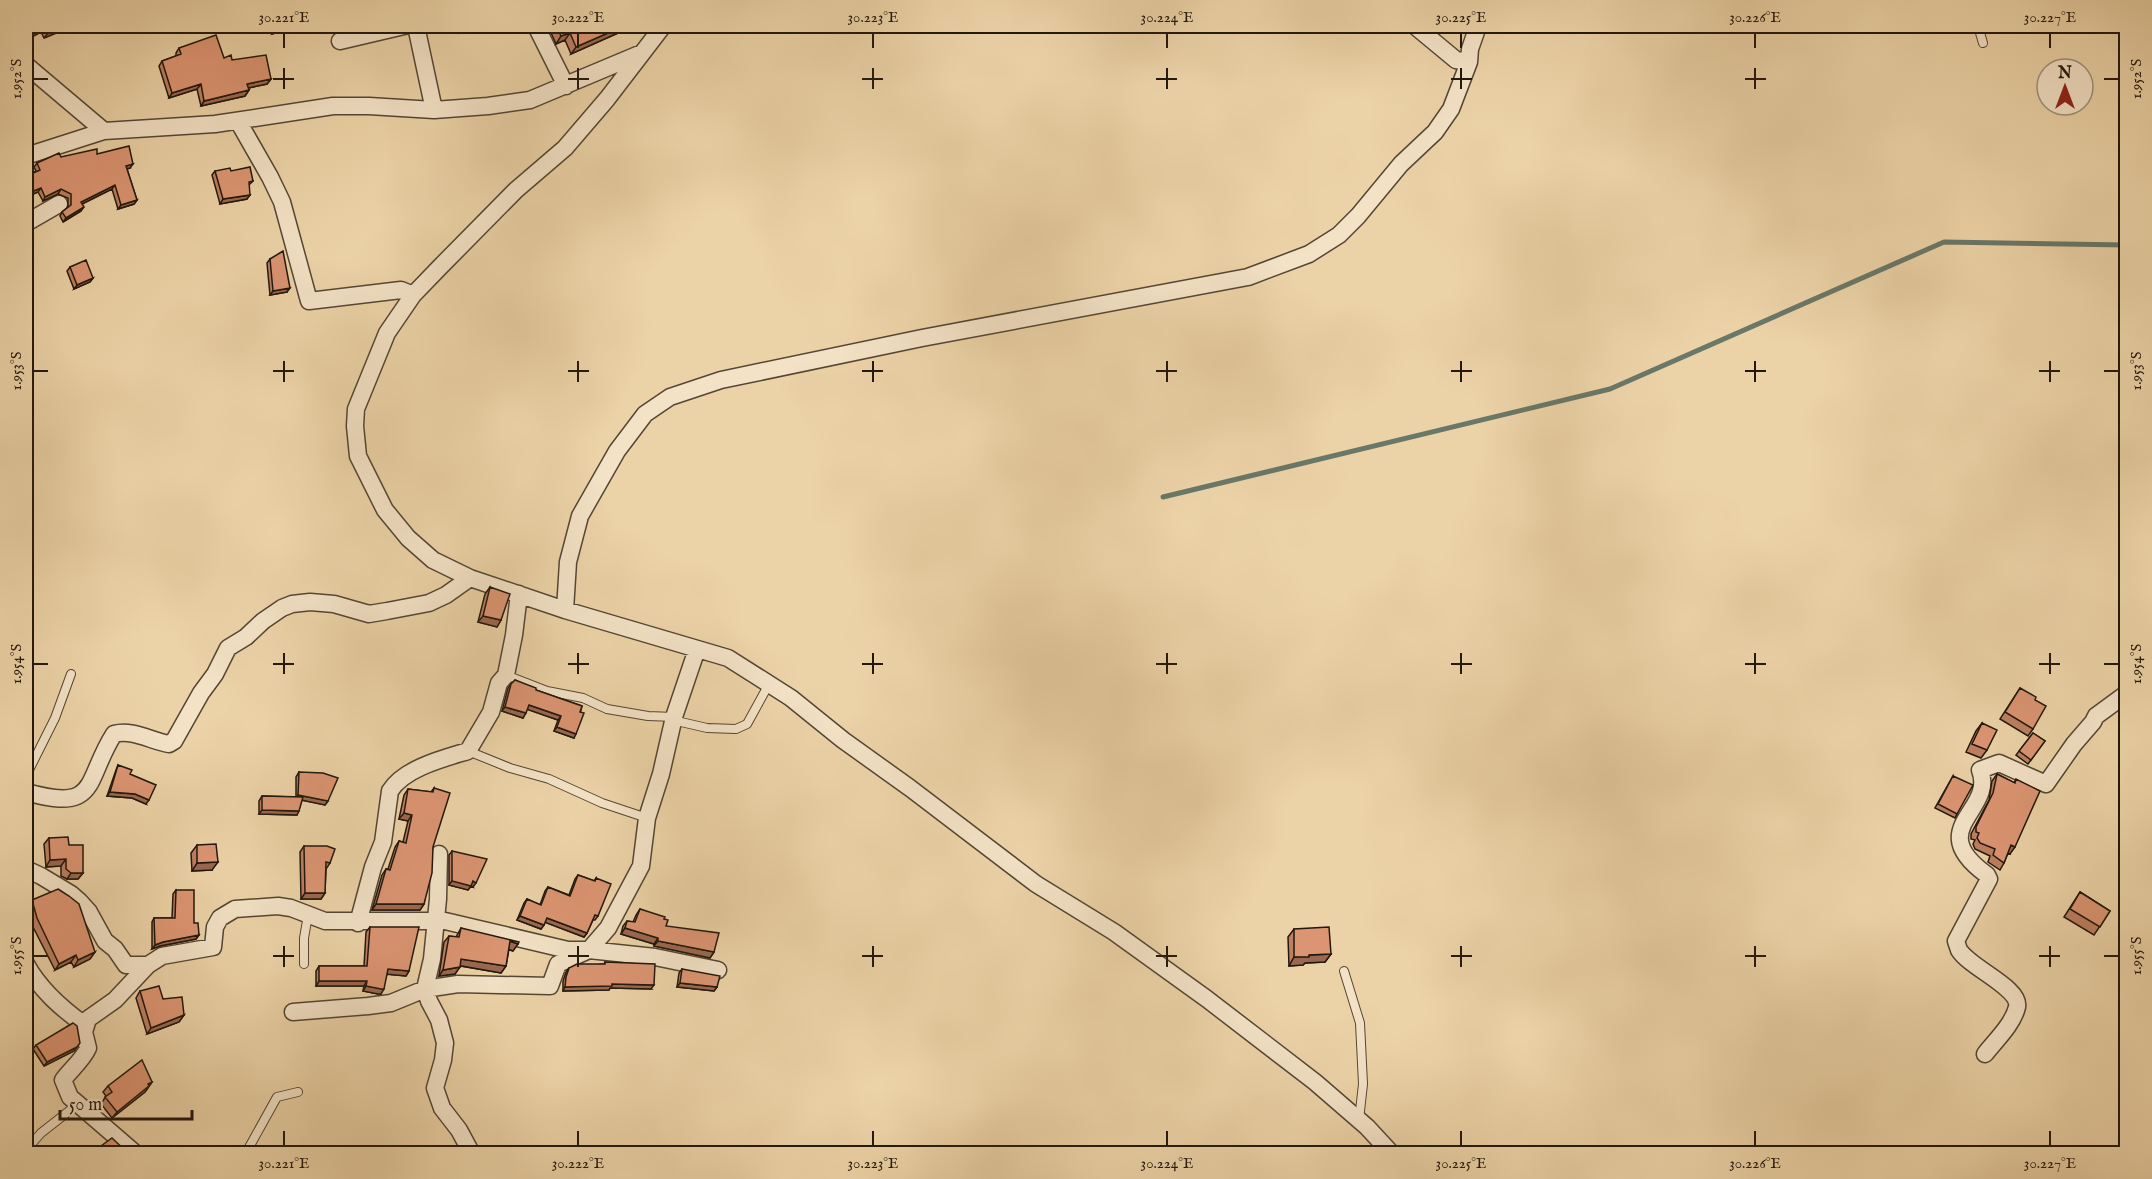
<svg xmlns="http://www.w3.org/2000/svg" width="2152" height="1179" viewBox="0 0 2152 1179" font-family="'IM FELL English',serif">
<rect width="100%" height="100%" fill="#ecd3a7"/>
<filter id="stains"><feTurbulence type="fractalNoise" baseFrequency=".00333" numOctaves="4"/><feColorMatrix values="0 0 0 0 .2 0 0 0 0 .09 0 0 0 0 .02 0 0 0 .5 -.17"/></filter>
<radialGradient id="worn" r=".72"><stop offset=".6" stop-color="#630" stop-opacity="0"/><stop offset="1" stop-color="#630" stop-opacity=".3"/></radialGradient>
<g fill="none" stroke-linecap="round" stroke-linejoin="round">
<!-- stream -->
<path stroke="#697868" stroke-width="5" d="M1163,497L1610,389L1944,242L2126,245"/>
<defs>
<path id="lane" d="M1978,26L1983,43
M506,675L547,691L583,698L607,709L648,716L674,717L681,722L707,728L736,729L747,724L769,684
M468,751L510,768L549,779L602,803L647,818
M26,776L55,718L71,674
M304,964V938L308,915
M1344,971L1360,1023L1363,1084L1359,1120
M26,1150L41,1133L78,1104
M238,1154L247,1151L277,1097L298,1092"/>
<path id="street" d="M416,26L434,110
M536,26L566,86
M663,26L607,99L565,148L516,190L440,267L413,295L387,333L356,409L355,426L358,456L385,510L408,538L433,560L470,578L565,610L728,658L791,698L843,740L910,788L1036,884L1114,932L1207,999L1315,1082L1367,1127L1392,1154
M1415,26L1456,60L1469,62
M340,41L404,26
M26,65L104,131
M238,121L270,177L282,202L309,301L401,290L413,295
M26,156L104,131L215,124L333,106H369L434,110L488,106L530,100L642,53
M26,223L59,204
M565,610L568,562L580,516L617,451L645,414L670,397L721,380L922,338L1248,277L1309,254L1339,235L1358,216L1401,164L1435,132L1451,109L1469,62L1470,49L1478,26
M26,792C100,813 84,781 114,734C133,729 151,741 169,744L174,741L201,693L215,674L228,648L246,637L263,621L282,608L292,604L310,602L334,604L369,614L387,611L429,603L446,595L470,578
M439,854L438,899L432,959L425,989L429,1001L439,1020L445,1043L443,1060L435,1088L442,1108L459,1130L472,1154
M26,869L41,876L71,894L79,901L89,912L105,941L115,949L126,965H148
M358,923L373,867L383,842L390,791C404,768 445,758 468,751L491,712L499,683L506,675L514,635L519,594
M26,964C40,990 62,1009 86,1026
M293,1012L368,1006L391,1003L425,989L458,984L550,986L558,964L589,950L608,928L641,866L647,818L661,774L674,717L697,649
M1985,1054C1996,1040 2013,1024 2017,1007C2021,988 1970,968 1959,950C1958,947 1957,944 1956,941L1989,879L1987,875C1922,828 1996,811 1980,770L1999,763L2046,784L2074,744L2093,722L2096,716L2126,694
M136,1154L70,1097L63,1080C71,1069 82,1061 88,1048L84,1032L88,1019L115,1000L148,965L162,956L213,947L215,927L220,918L235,909L278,906L291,908L325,921H445L568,950H589L655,957L718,970"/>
</defs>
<!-- lane casing -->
<use href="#lane" stroke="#544634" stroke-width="10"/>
<!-- street casing -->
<use href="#street" stroke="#544634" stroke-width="19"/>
<!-- lane -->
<use href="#lane" stroke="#f3e2c6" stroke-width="8"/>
<!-- street -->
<use href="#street" stroke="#f3e2c6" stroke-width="16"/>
</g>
<!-- wall -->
<path fill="#bd8062" stroke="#22170d" stroke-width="1.5" d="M26,26H73L44,38L41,32L26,40Z
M269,26H298L272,34Z
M338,26H360L339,30Z
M458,26H493L460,33Z
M548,26H629L618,33L571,54L565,40L556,44Z
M179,48L232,60L271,79L267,84L248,88L249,90L245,96L201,106L197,89L169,98L159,66L162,61L176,56V53Z
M97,154L130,168L127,169L137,200L134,204L118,209L112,189L82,204L81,211L63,222L60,216L62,212L68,207V198L58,194L43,201L38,192L26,197V176L36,171L34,167L37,163L61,157Z
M215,171H231L253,181L249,185L247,199L220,204L212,175Z
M270,259L287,292L270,295L267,263Z
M70,267L93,278L90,282L74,289L67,271Z
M490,587L501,620L497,627L478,622L485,594Z
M515,680L536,690L582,706L574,738L554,731L558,720L527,709L523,718L502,711L508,688Z
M2020,688L2035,700L2033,729L2028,736L2000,719Z
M1982,723L1987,750L1981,758L1966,752L1976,731Z
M2033,733L2045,741L2028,764L2016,755Z
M118,765L146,804L132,798L107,796L116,770Z
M299,772L328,801L325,805L302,800L297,815L259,814V801L262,796L296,797V777Z
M1997,774L2014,783L2016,779L2010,854L2008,853L2004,863L2000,870L1988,862L1990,856L1975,849L1973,844L1975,840L1971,839V834L1989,800L1992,781Z
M1953,776L1957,814L1955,818L1935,808Z
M434,788L433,847L424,904L420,910H372L382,875L386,869H388L395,847L399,841L403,842L408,821L399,819L404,795L408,789L431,792Z
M49,838L69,845L83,873L78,879H67L61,876V866L46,867L44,844Z
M197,845L212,870L192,871L191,853Z
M304,846L330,863L326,869L325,893L321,899H301L300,852Z
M452,851L473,887L471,886L468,890L449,885V855Z
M578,875L594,881L596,878L598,916L595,920H593L587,933L584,937L545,922L541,929L517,920L524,903L527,899L540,905L545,891L548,887L569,895L575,879Z
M176,890L194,923L199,935L196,939L160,946L152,949V922L154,918H172L173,894Z
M2080,892L2110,911L2094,935L2064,917Z
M32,900L95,952L90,959L74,967L71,962L55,970L32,925L28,907Z
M640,909L664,919L666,926L714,952L710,958L654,946V944L621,934L623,926L627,921L633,922L636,915Z
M370,927L409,971L406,976L387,974L381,994H378L363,991L364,986H316V971L319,966H364L366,932Z
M461,928L513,951L509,949L506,966L501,973L460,966L455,974L439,976L444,942L449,936L456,937Z
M1294,929L1331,954L1325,962L1305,963L1303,965L1289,966L1288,937Z
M605,962L651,989L610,988L609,990L563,991V981L566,972L569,968L604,964Z
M682,969L717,987L714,991L677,987L679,973Z
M140,991L163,999L184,1015L179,1022L147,1034L136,998Z
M36,1045L74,1051L44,1066L33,1049Z
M152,1082L145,1092L112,1118L101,1104L106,1096L103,1092L108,1086Z"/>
<!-- shaded-wall -->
<path fill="#9a6850" stroke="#22170d" stroke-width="1.5" d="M45,26L41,32L26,40V37Z
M64,26H73L44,38L48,33Z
M287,26H298L272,34L275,29Z
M342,26H360L339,30Z
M466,26H493L460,33Z
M624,26H629L618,33L571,54L576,47Z
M570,33L565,40L556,44L561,36Z
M271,79L267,84L244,89L247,84Z
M201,84L197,89L169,98L172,93Z
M249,90L245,96L201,106L204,101Z
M133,164L130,168L123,170L126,166Z
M115,185L112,189L78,206L81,202Z
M41,188L38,192L26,197V194Z
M61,189L58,194L43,201L45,197Z
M250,195L247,199L220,204L223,199Z
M137,200L134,204L118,209L121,205Z
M84,207L81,211L63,222L66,218Z
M93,278L90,282L74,289L77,285Z
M290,288L287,292L270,295L273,291Z
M483,616L501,620L497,627L478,622Z
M529,705L561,716L558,720L526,709Z
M505,707L526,713L523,718L502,711Z
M557,727L576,734L574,738L554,731Z
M110,792L135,794L149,800L146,804L132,798L107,796Z
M298,795L328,801L325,805L296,799Z
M262,810L299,811L297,815L259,814Z
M404,813L412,815L408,821L399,819Z
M2011,845L2015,847L2010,854L2006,852Z
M66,859L61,866L46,867L50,860Z
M218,862L212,870L192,871L197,863Z
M71,873H83L78,879H67Z
M452,881H473L476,883L473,887L471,886L468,890L449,885Z
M305,893H325L321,899H301Z
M376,904H424L420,910H372Z
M520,916L544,925L541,929L517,920Z
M547,918L587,933L584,937L544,922Z
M625,928L658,938L654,944L621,934Z
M199,935L196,939L160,946L152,949L155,945L163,942Z
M510,941L518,944L513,951L505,948Z
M658,941L714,952L710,958L654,946Z
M95,952L90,959L74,967L78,960Z
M1331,954L1325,962L1305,963L1303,965L1289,966L1294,957L1309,955Z
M76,955L71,962L55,970L59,964Z
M461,959L506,966L501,973L456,965Z
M460,967L455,974L439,976L443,970Z
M388,969L409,971L406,976L385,974Z
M319,981H367L364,986H316Z
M680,983L717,987L714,991L677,987Z
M612,984L654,985L651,989L610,988L609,990L563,991L565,987Z
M366,986L384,989L381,994H378L363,991Z
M184,1015L179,1022L147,1034L151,1028Z
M77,1047L74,1051L44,1066L47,1062Z
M152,1082L145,1092L112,1118L117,1112L148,1084Z"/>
<!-- building -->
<path fill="#dc9572" stroke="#22170d" stroke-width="1.5" d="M26,26H64L48,33L45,26L26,37Z
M274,26H287L275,29Z
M556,26H624L576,47L570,33L561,36Z
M216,35L224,58L231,55L232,60L266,55L271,79L247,84L249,90L204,101L201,84L172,93L162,61L181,54L179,48Z
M129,146L133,164L126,166L137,200L121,205L115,185L81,202L84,207L66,218L62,212L71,205V194L61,189L45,197L41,188L26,194V176L40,170L37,163L59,153L61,157L97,149V154Z
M250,167L253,181L249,182L250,195L223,199L215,171L230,168L231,171Z
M283,251L290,288L273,291L270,259Z
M86,260L93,278L77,285L70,267Z
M490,587L510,594L501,620L483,616Z
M515,680L536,688V690L582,706L580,712L584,713L576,734L557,727L561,716L529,705L526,713L505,707L511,684Z
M2020,688L2036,697L2035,700L2046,706L2033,729L2005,712Z
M1982,723L1997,730L1987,750L1972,744Z
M2033,733L2045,741L2031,760L2019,751Z
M118,765L132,770L130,774L156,785L149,800L135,794L110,792Z
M299,772L323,773L338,778L328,801L298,795Z
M1997,774L2015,783L2016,779L2040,791L2015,847L2011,845L2004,863L1993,855L1995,849L1980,843L1977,838L1979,833L1976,832V827L1993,793Z
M1953,776L1973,785L1957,814L1938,804Z
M434,788L450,793L433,847L432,873L424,904H376L386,869L390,870L399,841L406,843L412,815L404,813L408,789L433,792Z
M262,796L303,797L299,811L262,810Z
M68,837L69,845H83V873H71L66,869V859L50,860L49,838Z
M216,844L218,862L197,863V845Z
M304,846H327L335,849L330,863L326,862L325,893H305Z
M452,851L487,859L476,883L473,881L471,886L452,881Z
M578,875L595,881L596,878L611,884L598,916L595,915L587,933L547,918L544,925L520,916L527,899L541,905L548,887L570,896Z
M58,889L69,896L79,904L95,952L78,960L76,955L59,964L37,918L32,900Z
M176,890H194V923H198L199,935L163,942L155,945L154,918H175Z
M2080,892L2110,911L2100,927L2070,909Z
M640,909L665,917L664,919L668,920L666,926L719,933L714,952L658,941V938L625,928L627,921L635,922Z
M370,927H419L409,971L388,969L384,989H381L366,986L367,981H319V966H367Z
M1329,927L1331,954L1309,955V957H1294V929Z
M461,928L519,942L518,944L510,941L506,966L461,959L460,967L443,970L449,936L459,937Z
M605,962L655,964L654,985L612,984V986L565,987L566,977L569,968L577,964H605Z
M682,969L720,976L717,987L680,983Z
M159,986L163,999L182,997L184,1015L151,1028L140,991Z
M73,1023L77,1026L80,1043L77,1047L47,1062L36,1045Z
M142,1060L152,1082L148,1084L149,1086L117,1112L105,1097L112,1092L108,1086Z
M112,1138L129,1154H90Z"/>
<!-- ticks -->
<path fill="none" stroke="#22170d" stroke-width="2" d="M284,33V48M578,33V48M873,33V48M1167,33V48M1461,33V48M1755,33V48M2050,33V48M284,68V89M578,68V89M873,68V89M1167,68V89M1461,68V89M1755,68V89M33,79H48M273,79H294M568,79H589M862,79H883M1156,79H1177M1451,79H1472M1745,79H1766M2104,79H2119M284,361V382M578,361V382M873,361V382M1167,361V382M1461,361V382M1755,361V382M2050,361V382M33,371H48M273,371H294M568,371H589M862,371H883M1156,371H1177M1451,371H1472M1745,371H1766M2039,371H2060M2104,371H2119M284,653V674M578,653V674M873,653V674M1167,653V674M1461,653V674M1755,653V674M2050,653V674M33,664H48M273,664H294M568,664H589M862,664H883M1156,664H1177M1451,664H1472M1745,664H1766M2039,664H2060M2104,664H2119M284,946V967M578,946V967M873,946V967M1167,946V967M1461,946V967M1755,946V967M2050,946V967M33,956H48M273,956H294M568,956H589M862,956H883M1156,956H1177M1451,956H1472M1745,956H1766M2039,956H2060M2104,956H2119M284,1131V1146M578,1131V1146M873,1131V1146M1167,1131V1146M1461,1131V1146M1755,1131V1146M2050,1131V1146"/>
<!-- margin -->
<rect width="2152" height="1179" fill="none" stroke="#ecd3a7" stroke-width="66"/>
<!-- north arrow -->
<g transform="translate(2065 87)"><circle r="28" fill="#f3e2c6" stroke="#9f917c" stroke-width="1.5"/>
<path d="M0-4.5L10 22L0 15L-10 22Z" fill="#8f2418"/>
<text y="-9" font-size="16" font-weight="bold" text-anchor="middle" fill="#22170d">N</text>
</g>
<!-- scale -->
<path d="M60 1110v9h132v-9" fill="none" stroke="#22170d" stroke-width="3"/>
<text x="69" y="1110" font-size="18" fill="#22170d" stroke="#f3e2c6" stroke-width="4.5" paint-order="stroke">50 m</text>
<rect x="33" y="33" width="2086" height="1113" fill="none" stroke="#22170d" stroke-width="2"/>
<g font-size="15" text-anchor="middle" fill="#22170d">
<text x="284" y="22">30.221°E</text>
<text x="578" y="22">30.222°E</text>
<text x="873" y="22">30.223°E</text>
<text x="1167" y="22">30.224°E</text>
<text x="1461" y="22">30.225°E</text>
<text x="1755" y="22">30.226°E</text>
<text x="2050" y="22">30.227°E</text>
<text transform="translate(16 79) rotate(-90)" y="5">1.952°S</text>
<text transform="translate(2136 79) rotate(-90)" y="5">1.952°S</text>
<text transform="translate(16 371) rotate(-90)" y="5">1.953°S</text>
<text transform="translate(2136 371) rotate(-90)" y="5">1.953°S</text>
<text transform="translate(16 664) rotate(-90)" y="5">1.954°S</text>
<text transform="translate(2136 664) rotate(-90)" y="5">1.954°S</text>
<text transform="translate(16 956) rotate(-90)" y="5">1.955°S</text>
<text transform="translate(2136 956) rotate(-90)" y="5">1.955°S</text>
<text x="284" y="1168">30.221°E</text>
<text x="578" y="1168">30.222°E</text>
<text x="873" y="1168">30.223°E</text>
<text x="1167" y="1168">30.224°E</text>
<text x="1461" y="1168">30.225°E</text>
<text x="1755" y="1168">30.226°E</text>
<text x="2050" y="1168">30.227°E</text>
</g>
<rect width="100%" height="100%" filter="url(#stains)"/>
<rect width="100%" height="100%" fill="url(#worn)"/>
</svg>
